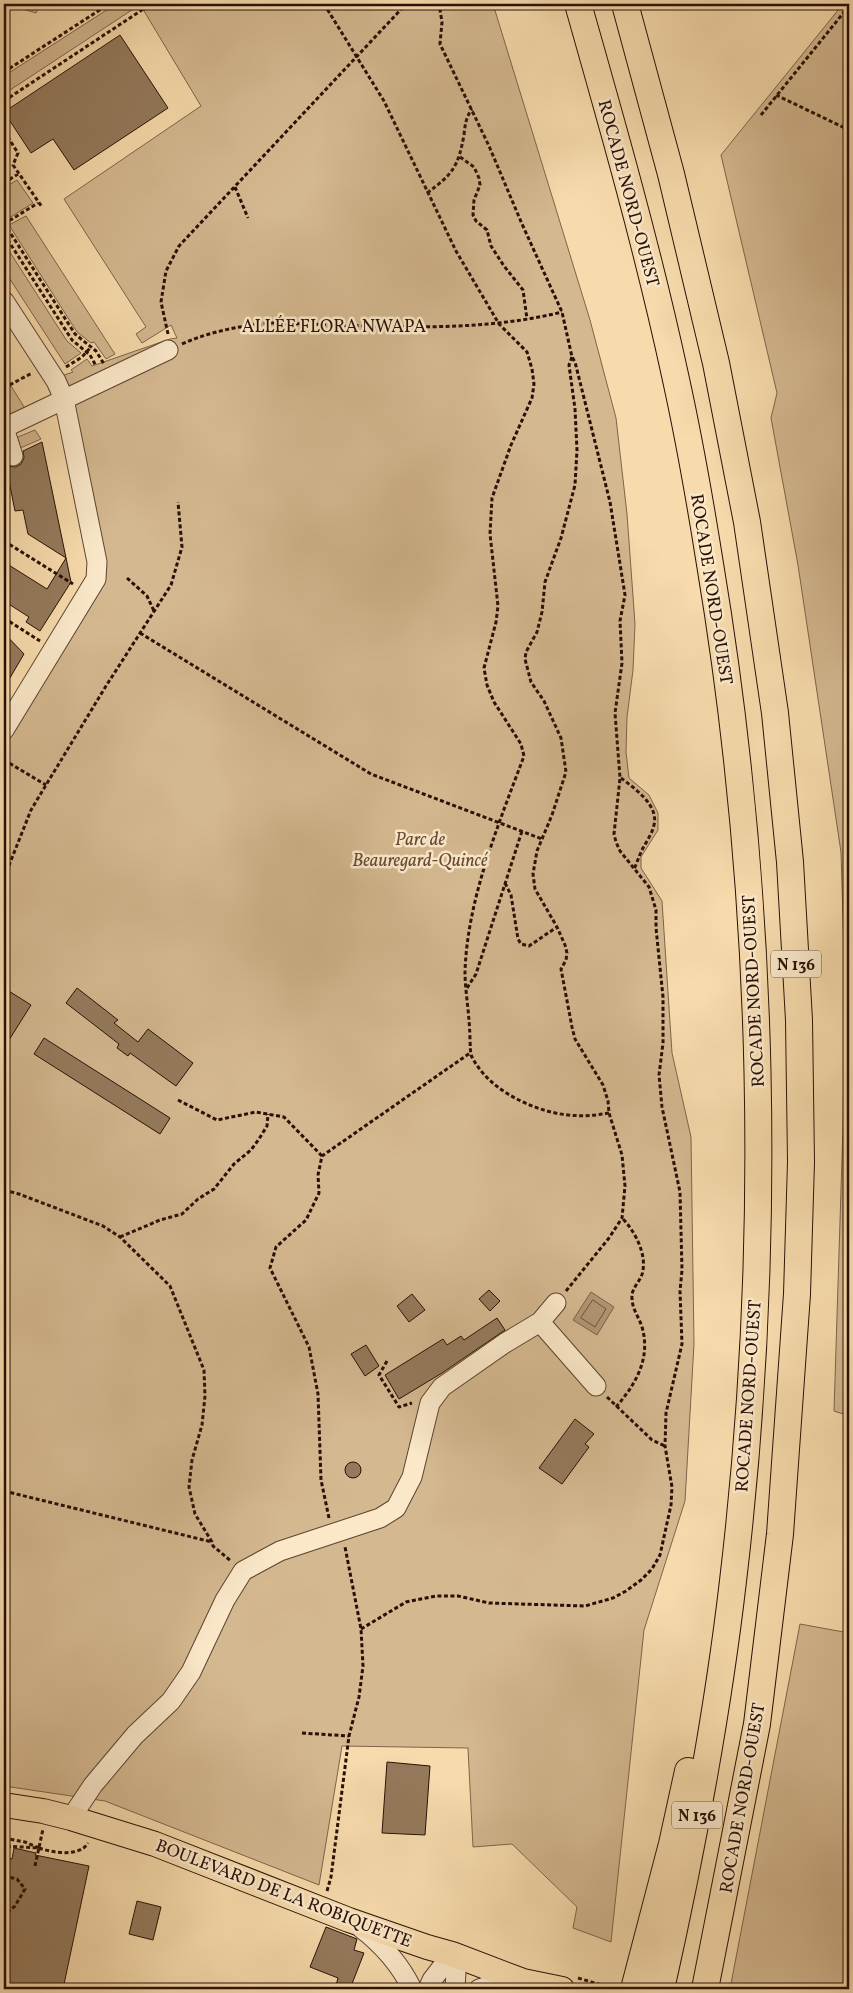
<svg xmlns="http://www.w3.org/2000/svg" width="853" height="1993" viewBox="0 0 853 1993" font-family="Vollkorn,serif">
<rect width="100%" height="100%" fill="#f7dbac"/>
<filter id="stains"><feTurbulence type="fractalNoise" baseFrequency=".004" numOctaves="4"/><feColorMatrix values="0 0 0 0 .2 0 0 0 0 .09 0 0 0 0 .02 0 0 0 .5 -.17"/></filter>
<radialGradient id="worn" r=".72"><stop offset=".6" stop-color="#630" stop-opacity="0"/><stop offset="1" stop-color="#630" stop-opacity=".3"/></radialGradient>
<!-- green -->
<path fill="#d4b890" stroke="#7e644b" d="M7,4H49L46,9L39,7L36,13Z
M116,4H141L4,94V76Z
M155,4H493L590,320L616,418L627,514L635,624L633,670L627,717L626,752L629,778L649,795L658,813V830L641,857V868L662,901L672,1053L691,1137L694,1344L685,1501L644,1630L611,1942L573,1928L577,1907L512,1844L473,1847L468,1748L342,1746L319,1885L105,1801L4,1786V728L93,583L56,378L73,372L71,370L87,359L92,366L170,339L177,338L171,325L142,343L136,334L146,327L64,199L201,106L144,11Z
M843,4H849V1416L834,1411L843,1127L845,986L841,852L798,565L771,418L777,393L721,155Z
M17,180L33,203L6,220L4,217V188Z
M26,216L111,348L115,354L106,359L94,342L91,343L77,332L9,225Z
M4,243L67,341L81,353L65,364L4,270Z
M11,386L26,410L4,420V390Z
M35,430L41,439L18,449L13,439Z
M800,1624L849,1633V1989H730Z"/>
<!-- water -->
<path fill="#b19674" stroke="#7a6048" d="M591,1292L614,1307L597,1335L573,1320Z"/>
<g fill="none" stroke-linecap="round" stroke-linejoin="round">
<!-- shore -->
<path stroke="#6c533d" stroke-width="1" d="M593,1300L606,1309L595,1327L581,1318Z"/>
</g>
<!-- building -->
<path fill="#947a5c" stroke="#281006" d="M120,35L168,108L74,170L53,139L31,153L4,112Z
M42,442L71,582L40,631L26,622L29,617L4,601V562L47,589L66,558L28,534L23,510L15,511L6,466L16,467L21,464L24,458L23,451Z
M4,633L24,654L4,688Z
M4,988L31,1005L4,1048Z
M77,988L118,1020L114,1023L138,1042L148,1029L193,1063L176,1086L130,1053L128,1056L117,1048L119,1044L66,1003Z
M44,1038L170,1118L160,1134L34,1054Z
M489,1290L500,1301L490,1311L479,1299Z
M412,1294L425,1310L409,1322L397,1306Z
M497,1318L505,1330L442,1373L399,1399L385,1375L443,1339L447,1345L461,1336L464,1340Z
M366,1345L379,1366L365,1376L351,1354Z
M575,1419L594,1434L585,1444L589,1447L562,1484L539,1468Z
M345 1470a8 8 0 1 1 16 0a8 8 0 1 1-16 0Z
M387,1762L430,1766L425,1835L382,1833Z
M14,1848L36,1853L35,1855L89,1866L63,1989H4V1857L12,1859Z
M137,1901L161,1907L153,1940L129,1934Z
M326,1927L357,1939L354,1950L364,1953L350,1989H335L338,1978L310,1967Z"/>
<g fill="none" stroke-linecap="round" stroke-linejoin="round">
<defs>
<path id="minor" d="M4,301L56,381L64,399L97,562L96,579L4,730
M13,456L4,428L168,350
M540,1322L596,1386
M71,1818L93,1785L135,1735L171,1701L191,1672L225,1600L243,1571L280,1551L380,1518L396,1508L412,1477L430,1403L442,1387L505,1343L540,1322L556,1303
M361,1928C383,1945 400,1964 412,1989
M452,1954L456,1972L455,1989
M428,1989L432,1980L452,1954
M479,1989L497,1983L519,1981"/>
<path id="major" d="M4,1805L43,1811L71,1818L155,1844L349,1920L427,1947L452,1954L523,1981L562,1989"/>
<path id="highway" d="M578,4C613,127 648,250 675,375C689,438 700,501 710,564C766,900 773,1244 733,1581C717,1719 691,1855 661,1989
M625,4L671,174L716,363L747,522L775,713L790,862L799,1020L801,1162L797,1294L780,1534L757,1724L705,1989
M634,1989L672,1844L688,1771"/>
</defs>
<!-- minor casing -->
<use href="#minor" stroke="#5c4330" stroke-width="21"/>
<!-- major casing -->
<use href="#major" stroke="#281006" stroke-width="26"/>
<!-- highway casing -->
<use href="#highway" stroke="#281006" stroke-width="28"/>
<!-- path -->
<path stroke="#281006" stroke-width="3" stroke-dasharray="4 2.5" stroke-linecap="butt" d="M324,4L384,101L456,251L499,324L527,352L532,369L534,384L532,398L511,445L492,498L490,534L498,606L496,622L484,668L487,685L494,702L521,744L524,756C499,823 467,900 465,972C465,988 468,1005 469,1021C470,1028 470,1051 471,1055C481,1076 500,1091 521,1101C550,1115 577,1119 609,1113
M4,72L109,4
M776,95L849,130
M4,101L151,4
M761,115L849,6
M4,131L18,153L13,165L42,207
M460,157L474,167L479,178L480,185L474,200L473,215L476,221L487,230L491,246L504,266L523,290L527,319
M4,183L18,174
M235,187L248,218
M427,193C453,174 458,167 464,135C465,125 466,117 472,109
M4,223L75,334L96,351L104,364
M4,224L38,203
M4,234L72,340L90,355L96,366
M168,334L161,302L166,271L179,246L406,4
M182,344C211,331 240,326 271,323C366,325 470,335 562,312
M66,367L82,357L91,347
M4,388L32,373
M4,541L73,584
M127,578L147,596L154,611
M4,618L40,641
M140,633L371,774L542,839
M4,760L46,785
M621,778C634,788 659,805 654,825C652,834 646,842 642,850C639,856 637,863 634,869
M4,878L31,810L46,785L106,686L171,585L182,547L178,502
M505,883L511,895L518,939L521,944L529,946L557,927
M467,988L476,974L522,831
M178,1100L217,1120L256,1112L284,1117L322,1156
M4,1190L19,1194L103,1226L120,1237L170,1286L204,1370L205,1396L202,1425L192,1460L189,1487L195,1514L212,1542L213,1546L231,1561
M120,1237L160,1220L182,1214L198,1199L214,1189L234,1164L251,1150L259,1139L267,1126L268,1114
M566,1291L609,1238L622,1218L625,1186L622,1155L609,1113L608,1101L603,1085L575,1039L572,1027L561,969L566,960L567,953L565,945L557,927L535,889L533,874L537,851L552,815L566,772L561,738L544,701L531,682L525,659L526,652L537,632L542,612L545,582L561,538L575,485L577,450L575,409L569,365L572,357
M387,1361L379,1375L399,1407L412,1403
M607,1397L652,1440L665,1446
M616,1407C636,1384 651,1358 642,1327C639,1317 632,1309 632,1298C631,1287 642,1281 643,1270C646,1252 634,1230 622,1218
M4,1491L212,1542
M329,1518L321,1480L318,1394L309,1347L270,1268L276,1247L306,1220L319,1193L318,1175L322,1156L470,1053
M361,1629L406,1602L436,1596H458L489,1603L585,1606L613,1598L626,1591L641,1580L652,1569L660,1555L671,1505L672,1487L665,1446L666,1413L682,1344L680,1291L682,1270L680,1192L662,1107L659,1075L663,1043V997L656,928V910L649,887L620,851L616,842L614,834L620,778L615,713L622,663L620,621L625,595L610,502L575,362L572,357L562,312L522,224L489,146L440,44L442,22L439,4
M302,1733L349,1736
M4,1838L25,1842L39,1848L4,1846
M39,1848C53,1853 80,1857 88,1843
M35,1866L43,1829
M4,1876L17,1879L25,1889L15,1906L4,1915
M327,1891L331,1877L349,1736L359,1697L363,1666L361,1629L345,1547
M578,1978L615,1989"/>
<!-- minor -->
<use href="#minor" stroke="#fae8c9" stroke-width="19"/>
<!-- major -->
<use href="#major" stroke="#f7dbac" stroke-width="24"/>
<!-- highway -->
<use href="#highway" stroke="#f7dbac" stroke-width="26"/>
</g>
<g text-anchor="middle" stroke-width="5" stroke-linejoin="round" paint-order="stroke">
<!-- shield labels -->
<g fill="#fae8c9" stroke="#675140" stroke-width="1">
<rect x="771" y="950.5" width="50" height="27" rx="4"/>
<rect x="672" y="1801.5" width="50" height="27" rx="4"/>
</g>
<g font-size="16" font-weight="bold" fill="#281006">
<text x="796" y="970">N 136</text>
<text x="697" y="1821">N 136</text>
</g>
<!-- street labels -->
<g font-size="18" fill="#281006" stroke="#fae8c9">
<text transform="translate(629 193) rotate(75)" y="6">ROCADE NORD-OUEST</text>
<text x="334" y="332">ALLÉE FLORA NWAPA</text>
<text transform="translate(712 589) rotate(81)" y="6">ROCADE NORD-OUEST</text>
<text transform="translate(753 991) rotate(-93)" y="6">ROCADE NORD-OUEST</text>
<text transform="translate(748 1396) rotate(-86)" y="6">ROCADE NORD-OUEST</text>
<text transform="translate(742 1798) rotate(-80)" y="6">ROCADE NORD-OUEST</text>
<text transform="translate(284 1893) rotate(21)" y="6">BOULEVARD DE LA ROBIQUETTE</text>
</g>
<!-- park labels -->
<g font-size="18" font-style="italic" fill="#644b36" stroke="#fae8c9">
<text x="420" y="845">Parc de<tspan x="420" dy="21">Beauregard-Quincé</tspan></text>
</g>
</g>
<!-- margin -->
<rect width="853" height="1993" fill="none" stroke="#f7dbac" stroke-width="20"/>
<rect x="5" y="5" width="843" height="1983" fill="none" stroke="#281006" stroke-width="2.5"/>
<rect x="10" y="10" width="833" height="1973" fill="none" stroke="#281006"/>
<rect width="100%" height="100%" filter="url(#stains)"/>
<rect width="100%" height="100%" fill="url(#worn)"/>
</svg>
